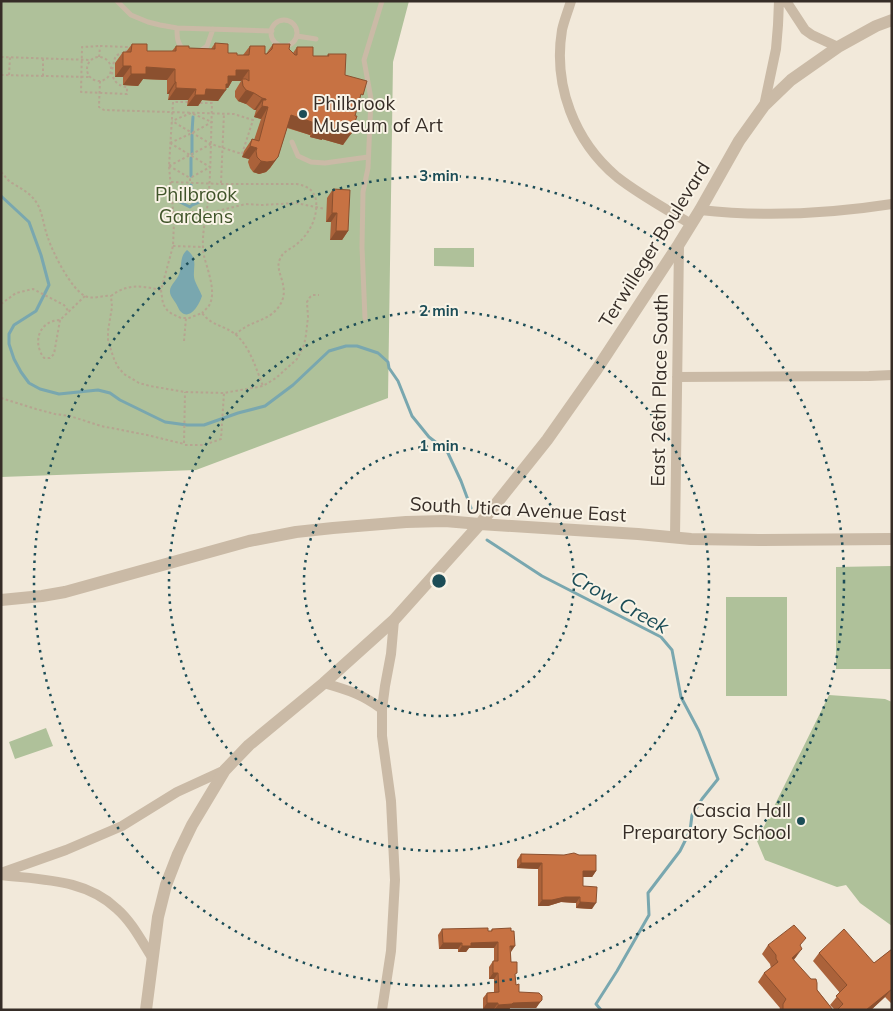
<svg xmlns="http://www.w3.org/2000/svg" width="893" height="1011" viewBox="0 0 893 1011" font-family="Mulish,sans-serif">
<rect width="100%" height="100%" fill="#f2e9da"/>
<!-- green -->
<path fill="#afc19a" d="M1,1H409L393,62L388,398L196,470L1,477Z
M434,248H474V267L434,266Z
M892,566V669H836V567Z
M726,597H787V696H726Z
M829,695L885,699L892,702V926L860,903L846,885L837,887L765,860L757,841Z
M46,728L53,746L15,759L9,742Z"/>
<!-- water -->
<path fill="#79a7af" d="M187,250C200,260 191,270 195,281C197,286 200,291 202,296C200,302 193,317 184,314C179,312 178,306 175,302C173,299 170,295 170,292C169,285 179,279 180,271C182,263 180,256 187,250Z"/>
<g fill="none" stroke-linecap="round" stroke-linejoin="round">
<!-- stream -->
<path stroke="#79a7af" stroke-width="3" d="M192,132L193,117
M192,154V135
M191,176V158
M190,188L196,193L199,200V202L192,205L190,207L180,202C180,194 185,193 190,188L191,185
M1,196L29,222L41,255L49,285L36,311L14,325L9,334V344L14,359L21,372L29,383L40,389L59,394L98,390L110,393L120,400L165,422L187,425H204L238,413L265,406L293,385L329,351L346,346H357L378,353L388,362L389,368L398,381L412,416L429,437L447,451L461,481L471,508
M487,540L542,576L661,637L672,650L681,697L699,731L718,779L702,799L692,815L690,831L680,851L648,893L649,915L617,971L596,1004L601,1010"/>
<!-- path -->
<path stroke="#b6a490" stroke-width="2" stroke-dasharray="2.5 2.5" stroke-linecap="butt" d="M100,46L127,47L126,53C115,54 115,56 113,66C110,76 115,86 127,87V94L81,92L82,47Z
M1,57L91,60
M99,57L100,47
M87 69a12 12 0 1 1 24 0a12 12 0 1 1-24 0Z
M1,75L90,77
M9,75L10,57
M43,76V58
M100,81L99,105V107L104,110L234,114L253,120L242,154L211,144L172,121
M188,102H173L169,166L174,222L173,246L161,290L163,304L167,310L172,314L181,318H189L202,313C212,326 223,325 235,334C250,346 256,369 263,386
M200,103H212C211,132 211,162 209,191C208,213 200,233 204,256C207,268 215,288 211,301C210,306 206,309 202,313
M170,143L192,133L212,122L191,113L172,121
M170,143L210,167L190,178V183
M169,166L211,144
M169,166L190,178
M1,172C5,176 8,181 12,183C22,189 32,194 38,205C43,215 44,228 48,238C53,253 71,289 85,296C93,300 102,295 111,296
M171,182L221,184H297C307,186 314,190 316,200C318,217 310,233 297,244C291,249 283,251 280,259C273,272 294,289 277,309C269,319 255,321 244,328C241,330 238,332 235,335
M221,183L224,113
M172,212H213L246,204L262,205L296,203L325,209
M173,246L203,247
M161,290C142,286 128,283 111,296L112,307L108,331V341L114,359L118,367L124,374L139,383L150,386L185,392L224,393L263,386L276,378L297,359L304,345L306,335L308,317L307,302L310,297L313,295H319
M1,304L16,293L33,289L64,305L69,312
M60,320L54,354L50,358H44C32,342 39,321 60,320L85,296
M184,341L186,318
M1,398L36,409L55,414L70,416L101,426L147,435L184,444L185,392
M185,445H204L221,439L224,393"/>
<!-- service -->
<path stroke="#cabaa6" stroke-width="5" d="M117,1L131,15L148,22L160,25L177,28L272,31
M271 33a13 13 0 1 1 26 0a13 13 0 1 1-26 0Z
M177,28C177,37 177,44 184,50
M297,36L316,39
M200,51L207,46L213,29
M292,142L298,156L311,162L325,163L368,157
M365,318L362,247L363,192L368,168L371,99L364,60L382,1"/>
<!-- minor -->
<path stroke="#cabaa6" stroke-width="10" d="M571,1C568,11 564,21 562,30C553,85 574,141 617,177C640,195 666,209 691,224
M786,1L805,30L812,35L838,47
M764,106L776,49L778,25L779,1
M700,210C763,217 828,214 892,204
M677,377L869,376L892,375
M675,537L679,244
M324,683C348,690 362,694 382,709
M1,873L66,850L122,826L177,792L225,770
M1,875C42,880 86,879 117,909C132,922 142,942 153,959
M382,1010L391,951L395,880L391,801L382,736V709L385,686L391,654L394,620"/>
<!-- tertiary -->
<path stroke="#cabaa6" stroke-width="12" d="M1,600L42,596L65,592L249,541L296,532L333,528L406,522L445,521L480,524L638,534L691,539L759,540L892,539
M146,1010L158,917L166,885L178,854L192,825L225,770L249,745L324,683L394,620L480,524L547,440L597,369L679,244L700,210L739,141L764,106L791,80L838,47L876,26L892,20"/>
</g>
<!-- wall -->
<path fill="#ab623a" d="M215,43L228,53L237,55H243L250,46L266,54L273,44L289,49L293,53L297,47L313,56H327L328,54L345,75L360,100L343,145L322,139V140L310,137V135L287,128L278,157L270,168L266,172L259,174L253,172L250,168L248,162L249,159L242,157L244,151L252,139L254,140L261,119L254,117L256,110H254L246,104L238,101L235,97V91L241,81H232L228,88H226L218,101L202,100L198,106H187L188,100H168L169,94H167V80L143,79L138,86L123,85V77H115V63L123,52H126L132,44L147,51H172L176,46L189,48L211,49Z
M333,189L348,231L342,240H330L331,222H326L327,198Z
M521,854L596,871L592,877H583V886L592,909L576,908V903L561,902L548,906H538V869L517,868V860Z
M442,929L488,931H491L492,929L511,952V962L515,976L516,985L519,992L538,1005L536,1008H510L509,1010L483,1009V998L487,993L494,992V979H489V967L493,961H494V948H469L466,952H458V949H439L438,935Z
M768,945L800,946L796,957L794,960L833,1010H779L780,1008L758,982L764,973L771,968L770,964L762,954Z
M892,949V1004L885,997L871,1010H835L830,1005L840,993L813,961L819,953L874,963Z"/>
<!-- shaded-wall -->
<path fill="#8b502f" d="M123,66H131L123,77H115Z
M146,67L175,69L167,80L143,79L138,86L123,85L131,74Z
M236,70H249L241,81H232L228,88H225L226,90L218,101L202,100L198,106H187L195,95L228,76Z
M175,82H176L169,94H167Z
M176,88L196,89L188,100H168Z
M246,90L254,93L246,104L238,101Z
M262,98L266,99L262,104L263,100L256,110H254Z
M262,106L268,107L261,119L254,117Z
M291,115L318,124L310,135L283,126Z
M318,126L330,127L351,134L343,145L322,139V140L310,137Z
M250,146L257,148L249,159L242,157Z
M278,157L270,168L266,172L259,174L253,172L261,161Z
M332,213H337L331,222H326Z
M336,231H348L342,240H330Z
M521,863H542L538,869L517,868Z
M583,871H596L592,877H579Z
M565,897H580L576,903L561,902L548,906H538L542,900Z
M580,902L596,903L592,909L576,908Z
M498,942L494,948H469L466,952H458L462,946L471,943Z
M443,943H462L458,949H439Z
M510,946H515L511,952Z
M802,949L796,957L786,966L792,958Z
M493,973H498L494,979H489Z
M891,989L885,997L871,1010H866Z
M542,1000L536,1008H510L509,1010H494L498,1005Z
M487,1003H498L494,1009H483Z"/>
<!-- building -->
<path fill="#c77243" stroke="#8b502f" d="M215,43L228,44V53H237V55H249L250,46H265V54H267L272,49L273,44H290L289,49L295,55H297V47H313V56H329L328,54H346L345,75L367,81L363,95L361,94L355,116H357L351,134L330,127V129L318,126V124L291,115L278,157L274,161L267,162L261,161L257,157L256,151L257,148L250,146L252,139L259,141L268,107L262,106L263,100H266V99L262,98L254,93L246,90L243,86L242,79H246L249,81V70H236V76H228V84H226V90L206,89L205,95H195L196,89L176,88V82H175V69L146,67V74H131V66H123V52H131L132,44H147V51H176V46H189V48L215,49Z
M333,189L350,190L348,231H336L337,213H332Z
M574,853L579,855H596V871H583V886L597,887L596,903L580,902V897H565L552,900H542V863H521V854L564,855Z
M794,925L806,938L800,945L802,949L792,958L811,979H816L817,983V990L833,1010H784L783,1009V1004L786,999L764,973L778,962L776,959V955L768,945Z
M488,928V931H492V929L511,928V931H514L515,946H510L511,962H517V973L515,974L516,985L519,984V992L539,993L542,996V1000L540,1002L513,1003L512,1004L498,1005V1003H487V993L499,992L498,973H493V961H498V942L471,943V946H462V943H443L442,929Z
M844,929L874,963L892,949V989L866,1010H837L843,1004L836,996L847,985L819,953Z"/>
<!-- distance rings -->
<g fill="none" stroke="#1c4d57" stroke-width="2.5" stroke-dasharray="2.5 5">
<circle cx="439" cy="581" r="135"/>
<circle cx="439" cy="581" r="270"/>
<circle cx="439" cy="581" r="405"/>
</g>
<!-- markers -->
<g fill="#1c4d57" stroke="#f9f3e6" stroke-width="2">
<circle cx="303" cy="114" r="5"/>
<circle cx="801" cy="821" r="5"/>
</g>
<g text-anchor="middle" stroke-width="4" stroke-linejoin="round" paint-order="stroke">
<!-- poi labels -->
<g font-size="19" fill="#362d27" stroke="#f9f3e6" text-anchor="start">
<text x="313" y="110">Philbrook<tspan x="313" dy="22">Museum of Art</tspan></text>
<text x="791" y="817" text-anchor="end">Cascia Hall<tspan x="791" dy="22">Preparatory School</tspan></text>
</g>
<!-- park labels -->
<g font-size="19" fill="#40542a" stroke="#f9f3e6">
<text x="196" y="201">Philbrook<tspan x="196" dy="22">Gardens</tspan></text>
</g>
<!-- street labels -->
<g font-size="19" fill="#362d27" stroke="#f9f3e6">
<text transform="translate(654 244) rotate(-58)" y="7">Terwilleger Boulevard</text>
<text transform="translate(659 390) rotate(-89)" y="7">East 26th Place South</text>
<text transform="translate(518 509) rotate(3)" y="7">South Utica Avenue East</text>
</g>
<!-- water labels -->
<g font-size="20" font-style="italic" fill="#1c4d57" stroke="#f9f3e6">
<text transform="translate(620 602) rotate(29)" y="7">Crow Creek</text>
</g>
</g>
<circle cx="439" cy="581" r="8" fill="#1c4d57" stroke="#f9f3e6" stroke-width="2.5"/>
<g font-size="15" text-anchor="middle" font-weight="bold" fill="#1c4d57" stroke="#f9f3e6" stroke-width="4" stroke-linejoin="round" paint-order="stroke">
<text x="439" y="181">3 min</text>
<text x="439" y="316">2 min</text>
<text x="439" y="451">1 min</text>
</g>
<!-- border -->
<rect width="893" height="1011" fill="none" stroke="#362d27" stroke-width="5"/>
</svg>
